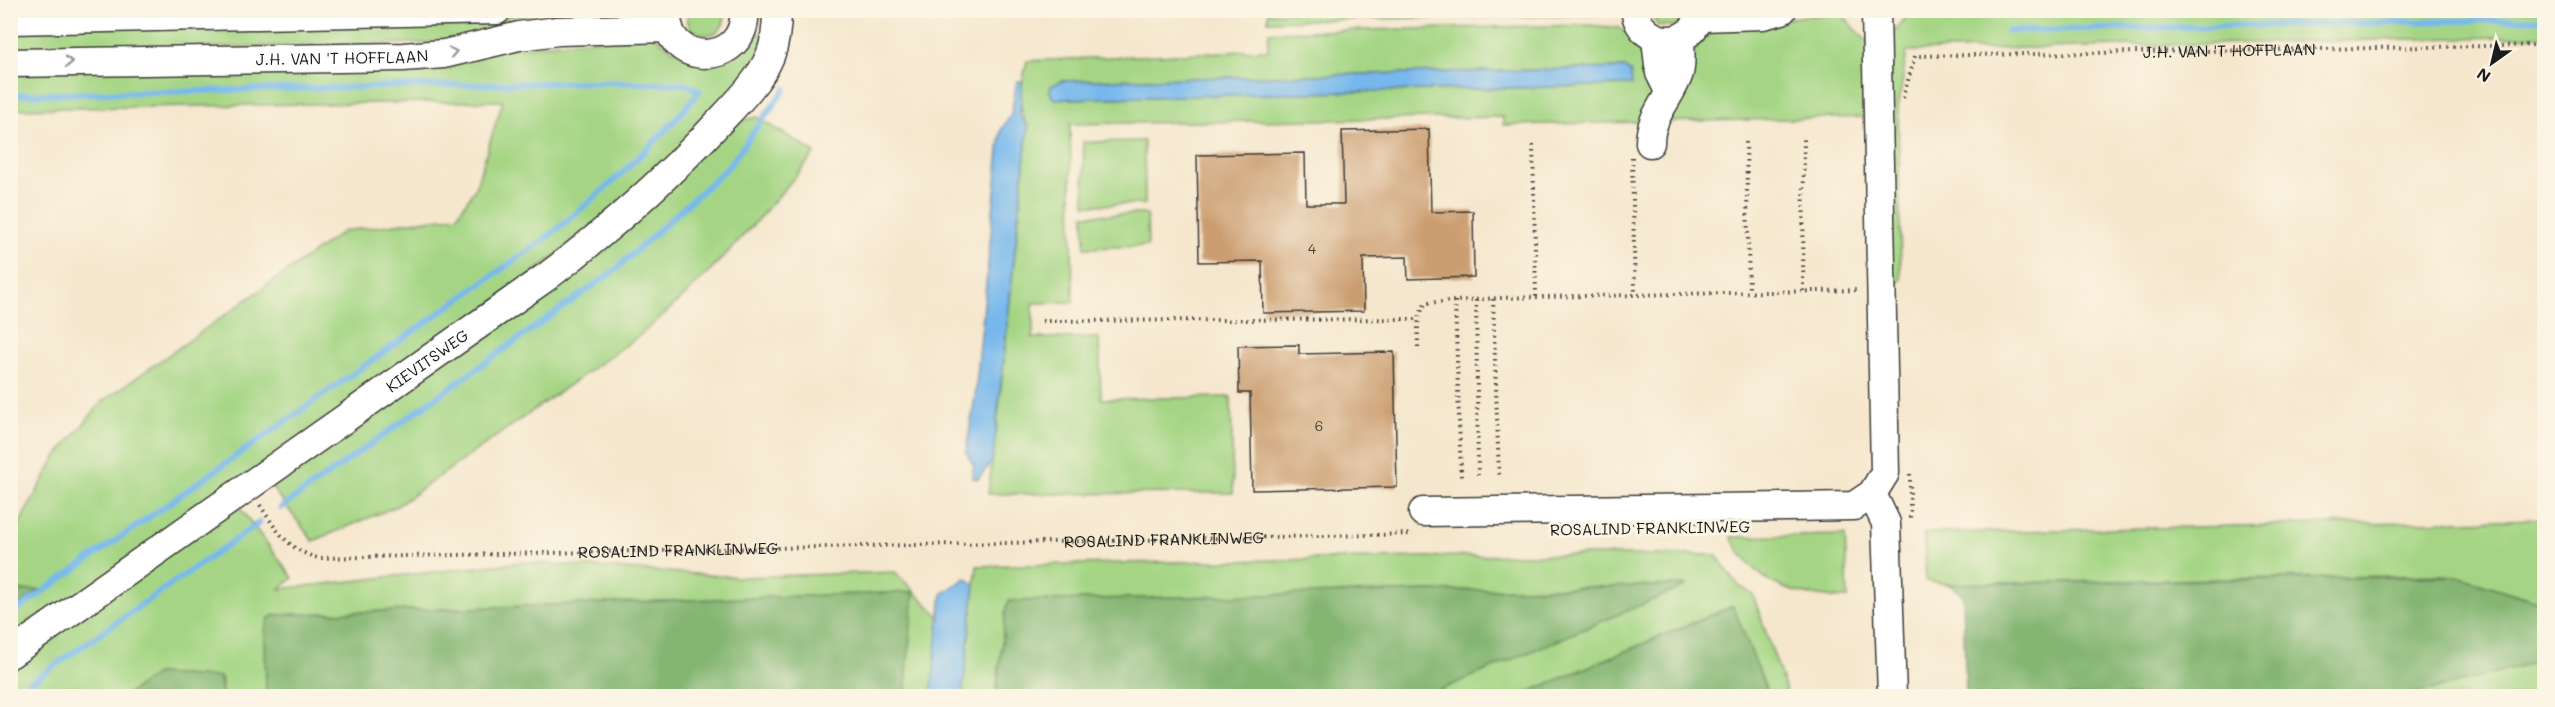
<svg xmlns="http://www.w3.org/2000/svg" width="2555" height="707" viewBox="0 0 2555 707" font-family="Mali,sans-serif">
<rect width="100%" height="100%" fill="#fcf5e5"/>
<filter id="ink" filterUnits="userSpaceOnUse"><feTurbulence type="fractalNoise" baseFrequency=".0167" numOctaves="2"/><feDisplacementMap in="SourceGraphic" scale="12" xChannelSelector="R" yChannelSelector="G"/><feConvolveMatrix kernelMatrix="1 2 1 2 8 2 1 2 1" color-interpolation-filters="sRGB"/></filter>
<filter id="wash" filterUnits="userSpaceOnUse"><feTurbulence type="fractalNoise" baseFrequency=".008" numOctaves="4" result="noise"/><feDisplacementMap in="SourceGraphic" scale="24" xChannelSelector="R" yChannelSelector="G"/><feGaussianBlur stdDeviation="1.35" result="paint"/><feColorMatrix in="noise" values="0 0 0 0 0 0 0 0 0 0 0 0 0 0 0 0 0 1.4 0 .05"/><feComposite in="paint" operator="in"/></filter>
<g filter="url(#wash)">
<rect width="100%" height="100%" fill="#f5e7cd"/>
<!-- green -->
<path fill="#a5d584" stroke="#607850" stroke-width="1.5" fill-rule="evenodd" d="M2037,10L2544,11V36L1907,51L1898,109L1901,279L1898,283H1892L1886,43L1909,13Z
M686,11H724C729,34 703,43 689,26Z
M1375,11L1619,10V11L1616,14L1268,21V13Z
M1648,11H1689L1677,26H1658Z
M627,14V22L468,42L11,52L10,27Z
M1842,15L1869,43L1870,117L1662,122C1675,93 1687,48 1714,30L1805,16Z
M1589,25L1620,28L1635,40L1646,53L1655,87L1643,122L1503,125V117L1070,124L1073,302L1033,303V338H1099L1101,399L1231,397L1233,493L988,494L999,407L1028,127C1016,109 1022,81 1027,61L1268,50L1269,32ZM1626,68L1631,85L1063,99L1050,92L1051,86L1062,81Z
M764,33L766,51L637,199L11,648V610L39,590L11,591L10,528H17L56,457L102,402L344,231L457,216L475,189L503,101L11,109V72L486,50L652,34L673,50Z
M757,117L815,153C761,218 704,282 639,336L397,506L313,541L266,480L725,124Z
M1144,141L1145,204L1085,205L1083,142Z
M1147,214L1148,246L1085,248L1084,215Z
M234,500L293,578L280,589L522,562L740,577L895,572L940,617L931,696H905L913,592L275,615L265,630L266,696H222V679L157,674L125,696H11L10,661Z
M2544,519L2542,567L2544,603L2457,576L2442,575L1948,584L1926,581L1924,533Z
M1845,535L1848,598C1796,597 1757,588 1731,537Z
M1518,555H1716L1738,585L1753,595L1788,696H1769L1732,606L1519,696H1426L1685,585L1010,601L1006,607L996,696H962L977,566Z
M2544,660V696H2407Z"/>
<!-- forest -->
<path fill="#84b672" stroke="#506947" stroke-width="1.5" d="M2457,576L2544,603V660L2407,696H1966L1963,595L1948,584Z
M1688,585L1426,696H996L1006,607L1009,601Z
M40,590L11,610V591Z
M914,592L905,696H266L265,630L269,618L275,615Z
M1733,606L1769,696H1519Z
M156,674L220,677L222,696H125Z"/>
<!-- water -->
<path fill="#77b8ec" stroke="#4a6a84" stroke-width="1.5" d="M1626,68L1631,73L1632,85L1063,99H1054L1050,93L1051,86L1062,81Z
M1017,81H1022L1020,116L1028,126L994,449L992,462L978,479L972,478L974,466L966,452L975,397L1001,130L1011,115Z
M966,578L975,585L962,696H931L942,594Z"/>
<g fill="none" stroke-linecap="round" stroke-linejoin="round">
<!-- stream -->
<path stroke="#77b8ec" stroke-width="6" d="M2007,31L2544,19
M10,95L593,82L685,84L700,91C654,147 602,193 546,238L10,615
M281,508L614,271L728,167L785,89
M11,696L259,523"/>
</g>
<g id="blocks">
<!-- building -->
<path fill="#cb9d70" d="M1429,129L1431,212L1473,211L1474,277L1408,279L1407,257L1363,258L1364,311L1263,313L1262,261L1199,262L1197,155L1305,153L1306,204H1344L1342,131Z
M1299,345V354L1394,352L1397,487L1252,490L1250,393H1239L1238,346Z"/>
</g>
</g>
<g filter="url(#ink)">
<use href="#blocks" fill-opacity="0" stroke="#3d3a37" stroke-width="1.5"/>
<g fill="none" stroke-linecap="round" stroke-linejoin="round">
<defs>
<g id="minor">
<path d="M667,10C662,69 749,68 744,10"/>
<path d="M1635,10C1641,50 1695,50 1701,10"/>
<path d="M1700,17L1763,15L1782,10"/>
<path d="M10,20L497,10"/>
<path d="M1656,39L1660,73L1669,91"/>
<path id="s3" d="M10,63L403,57L444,54L519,36L558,31L669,28"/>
<path d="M1650,143C1650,114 1671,98 1679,73C1682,63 1680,50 1680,39"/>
<path d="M1872,494L1886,523L1892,696"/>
<path d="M1423,512L1854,506L1872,494L1885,473L1876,10"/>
<path id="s4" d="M10,654L549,275C611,228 667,178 720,121C738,102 760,80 770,56C776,41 777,26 777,10"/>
</g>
</defs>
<!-- minor casing -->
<use href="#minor" stroke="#3d3a37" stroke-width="31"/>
<!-- path -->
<g stroke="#3d3a37" stroke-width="4" stroke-dasharray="1.5 4.5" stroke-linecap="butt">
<path id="s1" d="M1903,98L1915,56L2544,45"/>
<path d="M1746,142L1749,292"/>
<path d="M1533,145L1536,297"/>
<path d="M1632,157L1635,294"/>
<path d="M1803,291L1804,139"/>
<path d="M1493,299L1499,477"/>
<path d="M1476,300L1478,475"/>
<path d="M1455,301L1461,477"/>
<path d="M1042,321L1418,319"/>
<path d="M1418,347C1418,332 1416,316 1426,303L1498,298L1860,290"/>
<path d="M1910,474V518"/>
<path id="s2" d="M260,505C276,530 288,550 318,558L1413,534"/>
</g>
<!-- minor -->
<use href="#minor" stroke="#fff" stroke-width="28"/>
</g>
<!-- one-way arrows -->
<defs><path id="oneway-chevron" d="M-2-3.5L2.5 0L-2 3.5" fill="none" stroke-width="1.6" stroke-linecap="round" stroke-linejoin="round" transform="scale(1.5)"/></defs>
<g stroke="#999">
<use href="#oneway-chevron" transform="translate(453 52) rotate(-12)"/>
<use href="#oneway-chevron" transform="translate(69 62) rotate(-1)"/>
</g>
</g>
<g text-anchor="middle" stroke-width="6" stroke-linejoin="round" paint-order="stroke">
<!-- number labels -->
<g font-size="14" fill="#483c31">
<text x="1312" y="254">4</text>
<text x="1319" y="431">6</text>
</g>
<!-- street labels -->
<g font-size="16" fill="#1c1c1c" stroke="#fcf5e5">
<text dy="6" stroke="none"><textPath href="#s1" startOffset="358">J.H. VAN 'T HOFFLAAN</textPath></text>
<text dy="6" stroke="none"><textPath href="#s3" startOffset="332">J.H. VAN 'T HOFFLAAN</textPath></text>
<text dy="6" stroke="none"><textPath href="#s4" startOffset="510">KIEVITSWEG</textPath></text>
<text transform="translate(1650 528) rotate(-1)" y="6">ROSALIND FRANKLINWEG</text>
<text dy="6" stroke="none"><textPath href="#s2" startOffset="927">ROSALIND FRANKLINWEG</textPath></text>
<text dy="6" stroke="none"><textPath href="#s2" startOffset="441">ROSALIND FRANKLINWEG</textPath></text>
</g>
</g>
<!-- margin -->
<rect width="2555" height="707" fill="none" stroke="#fcf5e5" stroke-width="36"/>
<!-- north arrow -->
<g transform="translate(2492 63) rotate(214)" stroke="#fcf5e5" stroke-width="4.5" paint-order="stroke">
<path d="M0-4.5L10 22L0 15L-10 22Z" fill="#1c1c1c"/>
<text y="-9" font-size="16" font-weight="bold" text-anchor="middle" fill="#1c1c1c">N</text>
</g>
</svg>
